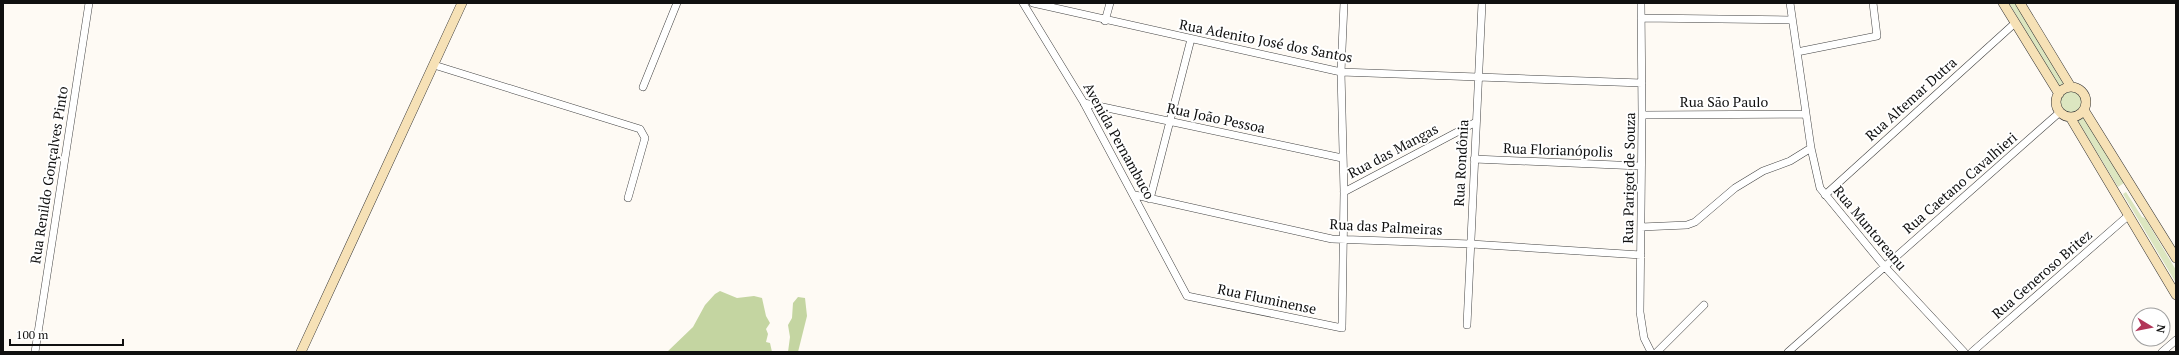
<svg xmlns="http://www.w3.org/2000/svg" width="2179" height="355" viewBox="0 0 2179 355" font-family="'PT Serif',serif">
<rect width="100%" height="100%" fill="#fefaf4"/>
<!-- green -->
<path fill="#dce6c0" d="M2009,3H2016L2064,83L2059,86Z
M2059 102a12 12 0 1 1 24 0a12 12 0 1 1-24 0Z
M2084,117L2124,183L2118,187L2078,121Z
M2126,192L2142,217L2145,218L2176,270V283L2123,194Z"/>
<!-- forest -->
<path fill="#c4d5a1" d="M720,291L737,298L754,296L762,298L766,316L770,323L766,329L768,334L766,342L770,343L772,352H667L693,327L705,305L715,294Z
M798,297L805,298L807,316L798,352H788L790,337L788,325L792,318L793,303Z"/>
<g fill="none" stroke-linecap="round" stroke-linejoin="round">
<defs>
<path id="street" d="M1023,3L1084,103L1187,296L1342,328L1344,192L1341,72L1344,3
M1033,3L1341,72L1642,83
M1641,3L1642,115L1640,312L1644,338L1651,352
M1790,3L1811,148L1820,188L1885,267L1964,352
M1641,18L1792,20
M1105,21L1110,3
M1797,52L1877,36L1873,3
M434,65L640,129L645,138L628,198
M643,87L677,3
M1084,103L1342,158
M1642,115L1806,114
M1474,159L1640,166
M1344,192L1476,122
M1135,195L1332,239L1471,244L1641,255
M1825,195L2015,23
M1150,199L1191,39
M1641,227L1687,225L1695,222L1735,188L1763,171L1790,161L1811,148
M1467,325L1482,3
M35,352L89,3
M1657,352L1704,305
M1788,352L2060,112
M1972,352L2129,215
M2162,352L2176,340"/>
<path id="secondary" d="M2003,3L2059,94
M2020,3L2071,87
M2056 102a15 15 0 1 1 30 0a15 15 0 1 1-30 0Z
M2084,110L2176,258
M2070,117L2176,295
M301,352L462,3"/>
</defs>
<!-- street casing -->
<use href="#street" stroke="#434343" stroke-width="8"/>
<!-- secondary casing -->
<use href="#secondary" stroke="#323232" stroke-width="10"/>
<!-- street -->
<use href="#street" stroke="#fff" stroke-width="7"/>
<!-- secondary -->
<use href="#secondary" stroke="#f6e1b6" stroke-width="9"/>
</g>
<g text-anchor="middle" stroke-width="4" stroke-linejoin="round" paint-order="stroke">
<!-- street labels -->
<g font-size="14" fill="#101010" stroke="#fff">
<text transform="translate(1266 41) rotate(11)" y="5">Rua Adenito José dos Santos</text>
<text transform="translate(1911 99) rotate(-42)" y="5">Rua Altemar Dutra</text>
<text x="1724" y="107">Rua São Paulo</text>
<text transform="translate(1216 118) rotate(12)" y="5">Rua João Pessoa</text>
<text transform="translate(1119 141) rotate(61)" y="5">Avenida Pernambuco</text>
<text transform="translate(1558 150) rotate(2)" y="5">Rua Florianópolis</text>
<text transform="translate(1393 151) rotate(-28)" y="5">Rua das Mangas</text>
<text transform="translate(1461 163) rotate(-87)" y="5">Rua Rondônia</text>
<text transform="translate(49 175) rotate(-81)" y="5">Rua Renildo Gonçalves Pinto</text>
<text transform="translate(1629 178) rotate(-89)" y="5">Rua Parigot de Souza</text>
<text transform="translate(1960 183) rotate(-41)" y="5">Rua Caetano Cavalhieri</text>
<text transform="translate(1386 227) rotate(3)" y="5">Rua das Palmeiras</text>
<text transform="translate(1870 228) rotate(50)" y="5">Rua Muntoreanu</text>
<text transform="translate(2042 274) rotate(-41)" y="5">Rua Generoso Britez</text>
<text transform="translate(1267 299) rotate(12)" y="5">Rua Fluminense</text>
</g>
</g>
<!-- border -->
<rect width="2179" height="355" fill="none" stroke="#101010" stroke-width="8"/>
<!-- north arrow -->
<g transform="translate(2151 327) rotate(100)"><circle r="19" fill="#ffffff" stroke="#9f9f9f"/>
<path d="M0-3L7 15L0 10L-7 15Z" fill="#b23659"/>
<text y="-6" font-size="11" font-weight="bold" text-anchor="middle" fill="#101010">N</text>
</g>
<!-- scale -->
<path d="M10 339v6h113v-6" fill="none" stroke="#101010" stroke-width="2"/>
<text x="16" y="339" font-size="12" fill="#101010" stroke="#ffffff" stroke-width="3" paint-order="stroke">100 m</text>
</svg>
